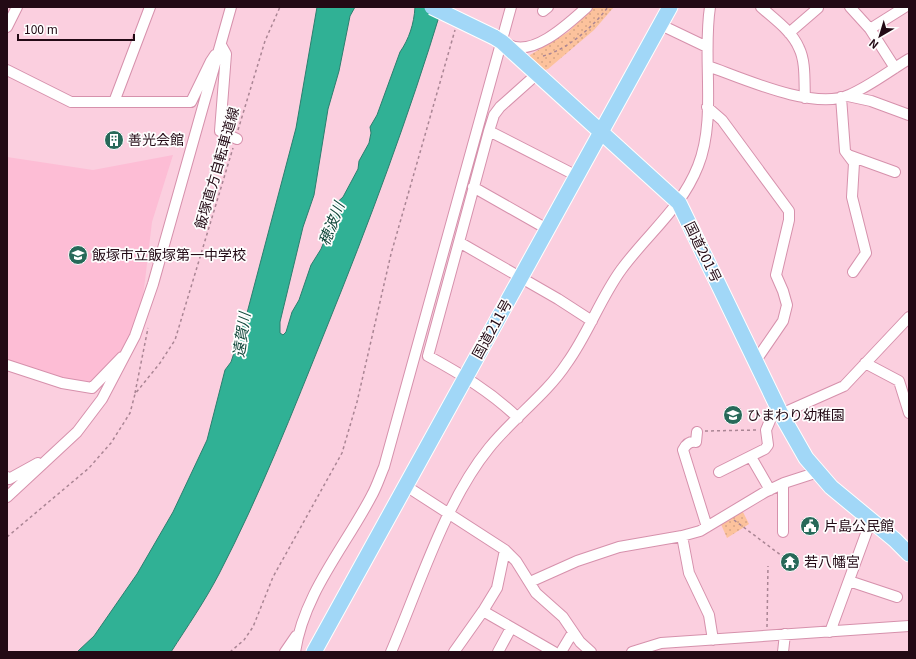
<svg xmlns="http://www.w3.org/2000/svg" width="916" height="659" viewBox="0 0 916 659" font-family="Georgia,'Noto Sans JP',serif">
<defs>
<pattern id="park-dots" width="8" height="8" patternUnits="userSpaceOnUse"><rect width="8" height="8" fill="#fcc29c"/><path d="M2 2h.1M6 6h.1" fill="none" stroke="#d8a586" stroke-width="1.8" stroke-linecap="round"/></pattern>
</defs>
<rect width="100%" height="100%" fill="#fbcfdf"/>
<!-- built -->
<path fill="#fdbdd5" d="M173,155L152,222L144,289L140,312L129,338L118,356L94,382L87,385L7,363V157L93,170Z"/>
<!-- park -->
<path fill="url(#park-dots)" d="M594,7H614L594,30L548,69L542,71L529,57L530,55L568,32Z
M742,510L749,524L727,538L720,522Z"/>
<!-- water -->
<path fill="#30b195" stroke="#2c7f6f" d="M317,7H355L350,16L339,71L328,109L314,195L303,227L280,322V333L283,335L286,332L292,312L299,300L311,265L321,249L327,234L326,225L332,207L343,197L358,169L359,161L369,143L371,133L370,127L377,115L400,52C409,39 414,24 415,7H442C409,116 369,223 326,329C293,411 260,495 219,574C205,601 187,627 171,652H77L94,636L137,574L173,512L207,440L225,370L231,362L247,313L296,128Z"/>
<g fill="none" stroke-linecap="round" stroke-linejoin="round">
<defs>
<path id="minor" d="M761,7C774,19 792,31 799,48C806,62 804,82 805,98
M850,7L870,29
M543,11L548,7
M661,25L707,47
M7,27L17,7
M789,33L818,8
M221,45L226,54L220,131L237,139
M509,45C534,57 569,23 587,7
M708,66C742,78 814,111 849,95C870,86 889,71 909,59
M895,68L870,29L905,7
M7,70L71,102H191L211,61L215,55
M848,96L871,101L909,115
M841,97L845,151L854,163L852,197L866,253L853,272
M114,102L150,7
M707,107L722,120L789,211V220L776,275L783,291L787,305L783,321L759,356L755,359
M489,131L494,115L500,107L537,74
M848,155L895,172
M577,176L489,131L459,242L558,299L592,321
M473,187L547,229
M459,242L428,356C461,374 491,392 518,418
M865,363L899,381L909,413
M7,365L62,383L92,388L122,357
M781,414L844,386L909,317
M697,432L696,442C690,441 686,444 683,450L707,527
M751,457L770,490
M719,472L765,449L768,445L766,430L777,404
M7,477L9,479L38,463
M406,486L505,550L516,561L536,593L563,617L580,642L591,652
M7,497L77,432L102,399L135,336L153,284L231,7
M783,532V484
M682,536L689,573L709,615L713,640
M849,581L897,597
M530,582L577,561L619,547L682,536L700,531L765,492L784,483L818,472
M483,611L554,652
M830,632L871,520
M285,652L296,636
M295,652C304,593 345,547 372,495C377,486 380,476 384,467L511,7
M391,652C419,587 445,502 489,448C513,418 546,395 567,363C588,334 600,299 621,270C648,233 681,209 698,166C717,119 702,57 710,7
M454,652L483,611L497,588L505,550
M498,652L511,628
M561,652L573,632
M632,652L661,643L909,626
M783,652L785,634"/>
<path id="highway" d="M494,37L502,42L679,203L781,414L806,458L831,487L895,540L909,554
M314,652L670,7"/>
</defs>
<!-- minor casing -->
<use href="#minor" stroke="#d691ac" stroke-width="12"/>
<!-- highway casing -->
<use href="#highway" stroke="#fff" stroke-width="17"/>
<!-- path -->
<path stroke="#aa8594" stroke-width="1.5" stroke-dasharray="3 3" stroke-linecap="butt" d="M543,56C568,49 592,28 608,7
M238,130L265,41L280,7
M135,393L148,328
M705,431L757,430
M734,520L782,556
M7,537L89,468L111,443L130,413L135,394L160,363L175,340L233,148
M767,627L768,566
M230,652L244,640L253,627L273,577L342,453L357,402L391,254L455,30"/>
<!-- minor -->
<use href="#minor" stroke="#fff" stroke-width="10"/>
<!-- highway -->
<use href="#highway" stroke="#a1d7f7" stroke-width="15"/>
<defs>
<path id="highway-bridge" d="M432,7L494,37"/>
</defs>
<!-- highway-bridge casing -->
<use href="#highway-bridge" stroke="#fff" stroke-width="17" stroke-linecap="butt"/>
<!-- highway-bridge -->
<use href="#highway-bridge" stroke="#a1d7f7" stroke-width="15"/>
</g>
<!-- icons -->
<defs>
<symbol id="building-disc" viewBox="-11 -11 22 22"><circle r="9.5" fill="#276959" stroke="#fefefe"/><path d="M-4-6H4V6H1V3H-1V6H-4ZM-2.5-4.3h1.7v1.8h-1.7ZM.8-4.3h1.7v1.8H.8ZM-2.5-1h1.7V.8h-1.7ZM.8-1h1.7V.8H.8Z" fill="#fff"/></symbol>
<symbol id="school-disc" viewBox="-11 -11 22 22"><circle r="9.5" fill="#276959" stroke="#fefefe"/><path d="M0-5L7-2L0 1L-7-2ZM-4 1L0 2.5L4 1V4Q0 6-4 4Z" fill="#fff"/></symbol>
<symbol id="civic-disc" viewBox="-11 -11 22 22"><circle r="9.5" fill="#276959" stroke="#fefefe"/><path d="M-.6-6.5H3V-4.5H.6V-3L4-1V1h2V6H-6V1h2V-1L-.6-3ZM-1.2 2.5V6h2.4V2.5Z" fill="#fff"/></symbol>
<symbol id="temple-disc" viewBox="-11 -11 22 22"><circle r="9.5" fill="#276959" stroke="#fefefe"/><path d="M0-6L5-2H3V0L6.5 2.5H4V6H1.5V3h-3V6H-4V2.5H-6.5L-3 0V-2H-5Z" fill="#fff"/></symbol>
</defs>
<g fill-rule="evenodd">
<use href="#building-disc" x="103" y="129" width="22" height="22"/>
<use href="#school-disc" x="67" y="244" width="22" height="22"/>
<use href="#school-disc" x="722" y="404" width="22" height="22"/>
<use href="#civic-disc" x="799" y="515" width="22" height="22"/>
<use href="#temple-disc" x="779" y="551" width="22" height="22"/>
</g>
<g text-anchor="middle" stroke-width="3.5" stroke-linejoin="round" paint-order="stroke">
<!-- poi labels -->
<g font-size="14" fill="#230a15" stroke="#fefefe" text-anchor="start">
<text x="128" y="145">善光会館</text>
<text x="92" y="260">飯塚市立飯塚第一中学校</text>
<text x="747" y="420">ひまわり幼稚園</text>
<text x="824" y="531">片島公民館</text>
<text x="804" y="567">若八幡宮</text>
</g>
<!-- street labels -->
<g font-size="14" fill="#230a15" stroke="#fefefe">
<text transform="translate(217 168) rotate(-74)" y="5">飯塚直方自転車道線</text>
<text transform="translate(703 252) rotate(64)" y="5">国道201号</text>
<text transform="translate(492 329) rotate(-61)" y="5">国道211号</text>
</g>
<!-- water labels -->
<g font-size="15" font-style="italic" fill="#11463a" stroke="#fefefe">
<text transform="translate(332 224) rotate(-69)" y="5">穂波川</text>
<text transform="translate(242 335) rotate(-82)" y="5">遠賀川</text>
</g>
</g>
<!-- border -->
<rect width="916" height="659" fill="none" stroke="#230a15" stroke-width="16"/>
<!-- north arrow -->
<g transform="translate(880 36) rotate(218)" stroke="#fefefe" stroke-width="3" paint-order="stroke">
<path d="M0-3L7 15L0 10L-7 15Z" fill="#230a15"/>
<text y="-6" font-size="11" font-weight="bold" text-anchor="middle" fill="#230a15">N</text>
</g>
<!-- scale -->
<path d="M18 34v6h116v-6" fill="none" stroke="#230a15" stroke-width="2"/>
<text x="24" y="34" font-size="12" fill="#230a15" stroke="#fefefe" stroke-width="3" paint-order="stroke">100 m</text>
</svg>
